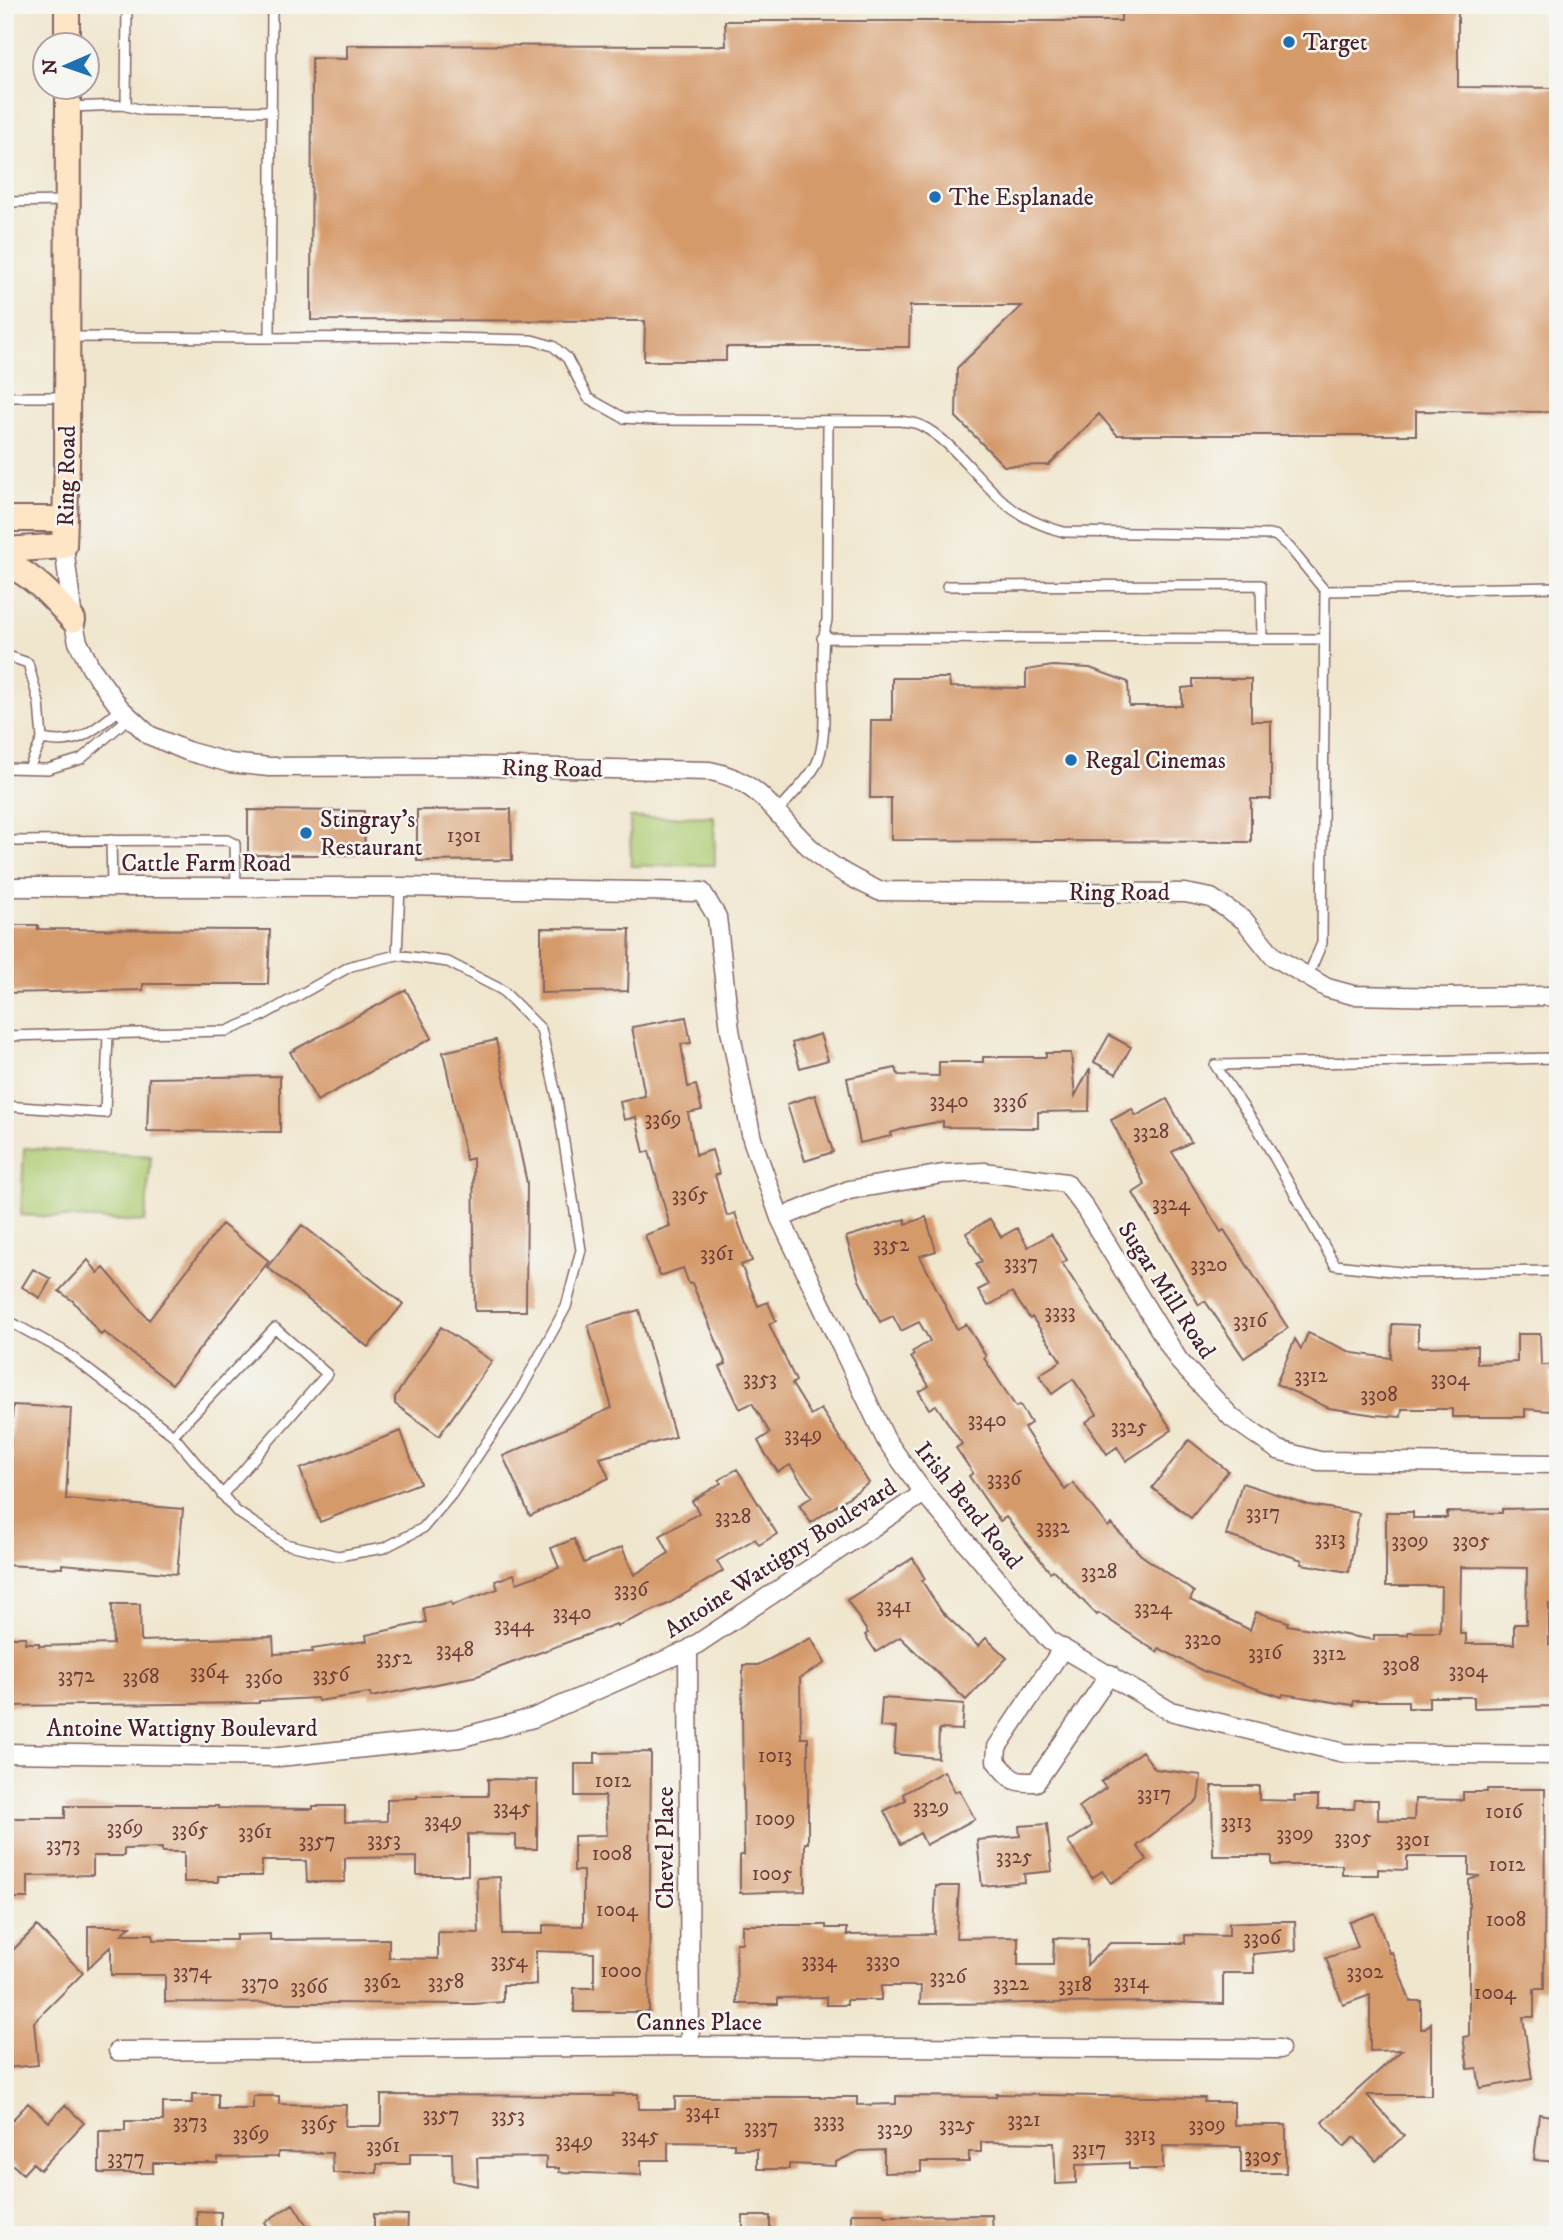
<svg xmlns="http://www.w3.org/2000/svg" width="1563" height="2240" viewBox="0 0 1563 2240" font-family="'IM FELL DW Pica',serif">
<rect width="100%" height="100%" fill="#f6f6f2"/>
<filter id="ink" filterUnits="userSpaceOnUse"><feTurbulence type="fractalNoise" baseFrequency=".0143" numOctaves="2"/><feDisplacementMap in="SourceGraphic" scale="14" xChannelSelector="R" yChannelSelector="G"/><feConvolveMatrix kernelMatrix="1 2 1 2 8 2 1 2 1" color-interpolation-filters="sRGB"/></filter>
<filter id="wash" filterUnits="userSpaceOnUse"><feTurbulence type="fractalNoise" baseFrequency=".00686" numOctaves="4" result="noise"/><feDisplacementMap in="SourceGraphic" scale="28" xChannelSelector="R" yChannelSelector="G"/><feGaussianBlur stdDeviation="1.57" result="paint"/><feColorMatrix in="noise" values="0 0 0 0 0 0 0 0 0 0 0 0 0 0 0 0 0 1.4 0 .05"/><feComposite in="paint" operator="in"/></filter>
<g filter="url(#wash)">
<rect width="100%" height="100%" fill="#f0e6ce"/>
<!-- green -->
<path fill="#aecc73" stroke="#7c764f" stroke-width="2" d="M714,816L715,865L631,866L630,818Z
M24,1148L151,1156L145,1222L21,1215Z"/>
<g id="blocks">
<!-- building -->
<path fill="#d59a6b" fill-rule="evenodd" d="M1121,5H1458V87L1558,88V412L1416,411V435H1117L1099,414L1049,465L1004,466L956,417L957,368L1022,306H910L909,347H726V361H644L645,321L311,320L312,58L347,59V45L726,46L725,21H1121Z
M1053,666L1090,668L1128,682L1129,706H1182V688L1193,687V679H1251V721H1271V799H1251V842L891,840V798H870L871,720H892V678H949L950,687L1026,688V670Z
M511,809L512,860L417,861V810Z
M248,810L364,811L365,855H248Z
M5,925H38V929L270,930L268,984H143V990L5,993Z
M541,928L630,929L628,991L541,993Z
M406,990L432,1038L317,1101L290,1052Z
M686,1017L691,1043L681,1044L688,1087L696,1085L702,1110L688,1113L696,1155L712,1150L719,1174L715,1175L727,1216L735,1213L752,1261L741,1265L758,1306L768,1302L776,1321L769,1324L796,1381L792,1384L811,1415L821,1409L869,1483L811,1523L799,1505L812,1497L790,1465L778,1472L764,1452L758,1441L770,1433L752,1403L740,1409L720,1367L726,1364L692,1283L689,1284L683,1268L660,1276L645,1235L670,1226L649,1151L644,1153L636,1117L624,1120L620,1102L645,1096L632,1027Z
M820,1034L828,1060L800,1068L792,1043Z
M1109,1035L1131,1047L1116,1074L1094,1062Z
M496,1040L527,1183L526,1311H475L473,1158L466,1160L443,1052Z
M1046,1053H1071L1075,1096L1090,1068L1089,1111L1038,1112V1128L943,1127V1121L907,1128L890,1133L891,1136L860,1143L847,1078L896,1068L898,1075L939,1076V1062H983V1057H1046Z
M280,1076V1132L147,1131L149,1078Z
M815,1095L833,1152L805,1161L787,1104Z
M1167,1099L1191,1142L1172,1152L1221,1232L1224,1230L1288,1328L1244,1358L1205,1301L1199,1305L1133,1193L1145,1185L1111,1120L1132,1109L1136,1116Z
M926,1217L936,1251L920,1256L957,1329L966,1324L986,1356L984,1358L1016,1407L1020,1405L1031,1423L1024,1428L1065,1490L1073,1483L1108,1527L1111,1524L1141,1555L1194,1592L1190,1600L1250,1630L1256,1612L1288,1622L1287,1625L1374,1640V1635H1408V1632H1440L1441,1586H1386V1512H1413V1518H1447V1512L1502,1513V1509L1552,1508L1553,1579L1552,1604H1549V1645H1555L1554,1706L1474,1708V1697H1429V1708H1408V1701H1354L1353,1705L1283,1694L1282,1697L1203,1671L1159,1648L1157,1652L1099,1613L1097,1615L1053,1570L1050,1572L1006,1517L1000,1521L969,1476L973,1473L956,1448L962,1444L936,1405L929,1409L919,1392L929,1386L911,1357L914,1355L912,1352L930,1341L919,1322L901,1331L893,1316L880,1322L859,1280L846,1237L905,1219L906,1224ZM1461,1567L1527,1568L1526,1624H1514V1644H1466V1634H1460Z
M990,1219L1001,1237L1017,1228L1028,1247L1051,1234L1067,1260L1062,1263L1172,1430L1126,1461L1117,1447L1107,1454L1086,1422L1097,1414L1073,1379L1052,1394L1039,1375L1061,1361L1032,1317L1030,1319L1012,1292L988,1306L978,1290L988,1285L976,1264L982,1261L966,1233Z
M222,1224L269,1261L172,1384L104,1332L101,1335L73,1301L59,1291L88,1260L98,1273L104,1268L149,1320Z
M302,1225L403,1304L368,1347L267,1267Z
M33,1269L51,1279L40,1298L22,1287Z
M639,1310L675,1437L600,1458L609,1478L530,1516L503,1456L612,1408L588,1325Z
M1392,1324L1418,1325V1347L1477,1346V1364L1517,1362V1334H1540L1541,1365H1550V1411L1525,1409V1417H1452V1409H1402L1401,1417L1375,1415L1329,1408L1276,1384L1295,1339L1301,1349L1308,1333L1353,1353L1391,1358Z
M441,1327L492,1361L439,1436L395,1404V1397Z
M13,1405L71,1408L66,1499L183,1509L177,1574L62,1564V1568L5,1565V1523Z
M401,1431L420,1483L320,1522L300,1469Z
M1189,1440L1228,1471L1191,1518L1152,1488Z
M737,1469L777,1534L759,1545L755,1539L717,1561L723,1571L666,1605L617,1626L616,1624L477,1676L371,1697L370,1693L318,1701L317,1698L259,1701V1703L5,1706V1637H26L25,1643H39V1646L113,1644L112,1604H140L141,1641L273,1637L274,1654L313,1652L312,1649L367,1641L366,1635L426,1622L423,1608L451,1602L452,1605L498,1589L495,1581L514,1574L517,1583L559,1568L551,1548L574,1539L584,1563L622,1547L634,1575L669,1553L660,1536L699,1513L692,1501L721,1483L719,1480Z
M1242,1483L1309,1505L1359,1513L1349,1572L1301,1564L1302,1560L1226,1535Z
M913,1558L925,1579L922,1581L942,1612L978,1646L986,1638L1007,1658L966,1700L900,1637L876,1652L865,1635L868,1633L847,1600Z
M811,1638L825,1663L800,1678L801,1738H808V1843H805V1891L740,1893V1855H744L742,1715L743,1665H758Z
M882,1698L964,1704L962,1730L939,1729L938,1758L894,1754L896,1728L880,1727Z
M1142,1751L1155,1769L1201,1775L1198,1800L1137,1846L1147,1860L1111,1883L1102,1871L1092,1878L1068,1842L1092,1826L1079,1807L1106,1788L1101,1782Z
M651,1752L649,2012H574V1988H594V1953L536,1951V1985H503V2002L473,2004L165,2002V1975H111V1946L88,1968V1926H131L122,1934H153V1940H236V1935L270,1934V1940L389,1939V1958L438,1959V1932L479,1933L477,1878L500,1877L502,1934H543V1925L583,1926V1871H574V1836L607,1835L605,1796H575V1764H595V1753Z
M944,1771L955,1792L959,1790L975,1819L926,1845L920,1833L901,1844L884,1811L906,1800L903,1794Z
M488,1779L537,1780V1849H516V1835L468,1834V1875H417V1857L345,1858V1882H307L306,1861H262V1876H218V1882H184V1852H162V1848L124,1849V1856H93V1875L28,1876V1898H5V1818H65V1806H218V1808L313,1809V1806H345V1822L387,1821V1799L417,1798V1796H488Z
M1212,1786H1259V1800L1295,1801L1294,1796H1318V1809H1354L1355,1800H1378V1820H1414L1415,1799L1463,1800V1792H1487V1789H1545L1544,1989H1534V2017H1523L1532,2079L1480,2088L1477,2068L1468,2069L1463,2037L1469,2036V1880L1480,1876L1469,1875V1857H1407V1870L1378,1869V1875H1342V1865H1272V1856H1213Z
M1047,1824L1052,1871L1024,1874L1025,1882L982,1886L977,1840L1020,1836L1019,1826Z
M936,1886H959L956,1938L1018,1937V1965H1053L1054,1938L1088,1939L1087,1965L1110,1943H1185V1935L1229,1936V1923L1273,1921H1295L1296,1950L1253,1954L1254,1973H1223V2004L1171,2002L920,2004L921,1986H881V2000H847V2005H826V1997L778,1998V2004H737L736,1943H742V1925H826V1928H847V1935L934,1934Z
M1375,1913L1389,1953L1392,1952L1410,2001H1421V2029H1425L1431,2023V2095H1367L1404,2136L1376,2161L1354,2137L1344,2147L1322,2122L1402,2050L1370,2051V1995L1343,2005L1326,1958L1358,1947L1349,1922Z
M37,1926L83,1973L34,2022L38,2065L5,2068V1958Z
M192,2094H218V2109H253V2096H279V2104L346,2105L345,2126H381V2095L613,2096V2094H638L639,2109H675V2097H857V2105L896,2104V2096L996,2097V2094L1205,2098L1204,2102H1234V2125H1286V2173H1241V2147L1163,2146V2169H1129V2163L1076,2165V2183L1056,2184L1054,2143L981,2142V2152H969V2162H921V2172L884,2173V2150L859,2151L836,2162V2166L789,2164V2169H757V2149H734V2143L668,2142V2160H641V2175L559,2172V2168H546V2157L477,2158L478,2186L453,2181L452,2153H410V2164H377V2173H333L332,2153L278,2152V2157L218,2158V2163H153V2173H99V2131H125V2121H163V2103H192Z
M28,2103L49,2122L65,2105L84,2123L40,2170L33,2163L23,2174L5,2158V2128Z
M1539,2114L1558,2117V2162L1534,2160Z
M293,2204L313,2235H273L265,2222Z
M197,2211L221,2212V2235H197Z
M851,2213H884V2216L992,2215L993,2235H851Z
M374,2214L408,2215L407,2235H374Z
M743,2216H770V2235H743Z"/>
</g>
</g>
<g filter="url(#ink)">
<use href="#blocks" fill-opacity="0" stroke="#846564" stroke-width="2"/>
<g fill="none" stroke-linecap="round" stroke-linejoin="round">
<defs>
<path id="lane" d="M272,5L270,338L409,337L532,340L553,346L567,358L588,398L624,418L654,420L899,421C906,422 914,422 920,425C952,440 978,480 1005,503C1022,518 1042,526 1064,532L1275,535L1290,548L1325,591L1558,587
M126,106L127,5
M70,107L122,105L143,110L271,111
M5,202L66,201
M70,337L270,338
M5,397H66
M947,586L1261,585L1262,639
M822,638L1324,639
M5,655L28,663L39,703L42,739L29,768
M42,739C79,747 93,730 121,709
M5,768L48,769L81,759L130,717
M778,811C790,797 807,781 816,765C833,731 816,662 827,620L828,421
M111,840L112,887
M5,841L227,840L235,844L236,887
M397,955L400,887
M1307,978L1322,943L1325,591
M5,1036L227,1031L260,1017L351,966L397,955L448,962L502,990L541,1029L557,1098L581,1250L566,1307L517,1397L452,1494L423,1528L384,1548L338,1556L285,1544L236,1511L173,1435L64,1351L5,1319
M1215,1065L1257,1127L1335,1265L1410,1273L1558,1271
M1215,1065L1558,1058
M5,1106L105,1113L108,1034
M173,1435L275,1328L327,1374L222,1495"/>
<path id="street" d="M64,546L73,620L78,642L91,668L120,708L149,735L187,751L230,763L269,767L456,766L710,771C764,781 777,820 815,852C834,869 856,880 879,891L1185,893L1211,898L1244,920L1273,956L1327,988L1353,995L1446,997L1558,996
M5,887H400L702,892L717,917L730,1030L752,1139L780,1218L886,1440L924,1493L1050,1641L1170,1711L1344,1753L1558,1755
M780,1218L849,1190L943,1174L984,1172L1066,1183L1083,1205L1179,1361L1232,1418L1278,1450L1319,1461L1558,1464
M1063,1648L997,1747L996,1761C1011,1779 1011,1783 1036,1782L1110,1674
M688,1650L690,2046
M5,1753L279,1757L459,1738L533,1718L688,1650L924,1493
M118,2051L690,2046L1280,2049"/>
<path id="secondary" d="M67,46V5
M5,519H64
M5,550L64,546L67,463L68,88
M5,563C34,576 53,597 73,620"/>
</defs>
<!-- lane casing -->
<use href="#lane" stroke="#846564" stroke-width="12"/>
<!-- street casing -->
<use href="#street" stroke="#846564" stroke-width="21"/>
<!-- secondary casing -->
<use href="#secondary" stroke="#846564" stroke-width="28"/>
<!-- lane -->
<use href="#lane" stroke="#fff" stroke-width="9"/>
<!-- street -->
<use href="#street" stroke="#fff" stroke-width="18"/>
<!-- secondary -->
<use href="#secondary" stroke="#fde5c5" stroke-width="24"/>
</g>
</g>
<!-- markers -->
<g fill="#1f6fb2" stroke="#f6f6f2" stroke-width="2.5">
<circle cx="1289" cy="42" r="7"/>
<circle cx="935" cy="197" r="7"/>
<circle cx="1071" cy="760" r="7"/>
<circle cx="306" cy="833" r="7"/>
</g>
<g text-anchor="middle" stroke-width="5" stroke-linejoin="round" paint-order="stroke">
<!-- number labels -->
<g font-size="21" fill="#6d3e3b">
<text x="464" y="842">1301</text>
<text x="949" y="1107">3340</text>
<text x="1010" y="1108">3336</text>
<text x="663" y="1125">3369</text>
<text x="1151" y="1138">3328</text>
<text x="690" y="1201">3365</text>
<text x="1171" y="1210">3324</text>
<text x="891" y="1251">3352</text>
<text x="717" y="1260">3361</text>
<text x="1021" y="1269">3337</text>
<text x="1209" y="1271">3320</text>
<text x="1060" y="1318">3333</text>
<text x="1250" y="1327">3316</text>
<text x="1311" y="1382">3312</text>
<text x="760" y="1385">3353</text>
<text x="1450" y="1385">3304</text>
<text x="1379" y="1401">3308</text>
<text x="987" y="1426">3340</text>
<text x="1129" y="1433">3325</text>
<text x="803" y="1441">3349</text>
<text x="1004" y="1485">3336</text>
<text x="1263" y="1519">3317</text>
<text x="733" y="1523">3328</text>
<text x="1053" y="1533">3332</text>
<text x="1330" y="1545">3313</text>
<text x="1410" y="1547">3309</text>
<text x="1471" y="1547">3305</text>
<text x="1099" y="1578">3328</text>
<text x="631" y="1596">3336</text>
<text x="894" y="1612">3341</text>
<text x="1153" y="1614">3324</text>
<text x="572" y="1619">3340</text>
<text x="514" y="1631">3344</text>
<text x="1203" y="1645">3320</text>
<text x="455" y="1656">3348</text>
<text x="1265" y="1659">3316</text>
<text x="1329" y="1660">3312</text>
<text x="394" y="1664">3352</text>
<text x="1401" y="1671">3308</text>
<text x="1468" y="1677">3304</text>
<text x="209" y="1678">3364</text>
<text x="331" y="1681">3356</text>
<text x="76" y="1682">3372</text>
<text x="141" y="1683">3368</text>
<text x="264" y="1684">3360</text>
<text x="775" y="1762">1013</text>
<text x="613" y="1787">1012</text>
<text x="1154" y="1800">3317</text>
<text x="931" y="1813">3329</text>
<text x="512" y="1814">3345</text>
<text x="1504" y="1818">1016</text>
<text x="775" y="1825">1009</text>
<text x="443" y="1827">3349</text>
<text x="1236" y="1828">3313</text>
<text x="125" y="1834">3369</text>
<text x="190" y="1836">3365</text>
<text x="255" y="1838">3361</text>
<text x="1295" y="1840">3309</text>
<text x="1353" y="1844">3305</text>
<text x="384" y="1846">3353</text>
<text x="1413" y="1846">3301</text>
<text x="317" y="1847">3357</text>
<text x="63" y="1851">3373</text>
<text x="612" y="1860">1008</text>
<text x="1014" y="1863">3325</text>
<text x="1507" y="1871">1012</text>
<text x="772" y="1880">1005</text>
<text x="617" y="1916">1004</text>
<text x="1506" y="1926">1008</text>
<text x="1262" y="1944">3306</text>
<text x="509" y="1967">3354</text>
<text x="819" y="1967">3334</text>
<text x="883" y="1967">3330</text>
<text x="621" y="1977">1000</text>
<text x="192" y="1978">3374</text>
<text x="1365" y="1978">3302</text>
<text x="948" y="1983">3326</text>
<text x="382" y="1988">3362</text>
<text x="446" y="1988">3358</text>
<text x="1131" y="1988">3314</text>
<text x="260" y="1989">3370</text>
<text x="1011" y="1990">3322</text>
<text x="1075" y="1991">3318</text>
<text x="309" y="1993">3366</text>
<text x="1495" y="1999">1004</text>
<text x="703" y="2118">3341</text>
<text x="441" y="2121">3357</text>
<text x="508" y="2122">3353</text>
<text x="1024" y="2126">3321</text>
<text x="829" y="2127">3333</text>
<text x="190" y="2128">3373</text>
<text x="319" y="2130">3365</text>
<text x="957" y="2131">3325</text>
<text x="1207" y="2131">3309</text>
<text x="761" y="2133">3337</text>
<text x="895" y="2135">3329</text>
<text x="251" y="2140">3369</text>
<text x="1140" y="2141">3313</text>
<text x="640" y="2142">3345</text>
<text x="574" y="2147">3349</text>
<text x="383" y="2152">3361</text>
<text x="1089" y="2155">3317</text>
<text x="1263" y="2162">3305</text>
<text x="126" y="2164">3377</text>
</g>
<!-- poi labels -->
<g font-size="24" fill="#4a1f2b" stroke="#f6f6f2" text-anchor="start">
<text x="1303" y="50">Target</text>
<text x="949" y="205">The Esplanade</text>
<text x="1085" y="768">Regal Cinemas</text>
<text x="320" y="827">Stingray's<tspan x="320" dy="28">Restaurant</tspan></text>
</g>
<!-- street labels -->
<g font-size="24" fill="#4a1f2b" stroke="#f6f6f2">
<text transform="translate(66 476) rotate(-89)" y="8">Ring Road</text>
<text transform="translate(552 768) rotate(1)" y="8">Ring Road</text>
<text x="206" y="871">Cattle Farm Road</text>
<text x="1119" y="900">Ring Road</text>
<text transform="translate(1167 1290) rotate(57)" y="8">Sugar Mill Road</text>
<text transform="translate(969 1505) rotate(51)" y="8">Irish Bend Road</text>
<text transform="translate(780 1558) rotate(-33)" y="8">Antoine Wattigny Boulevard</text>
<text x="182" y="1736">Antoine Wattigny Boulevard</text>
<text transform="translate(665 1848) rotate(-90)" y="8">Chevel Place</text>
<text x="699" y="2030">Cannes Place</text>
</g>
</g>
<!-- margin -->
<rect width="1563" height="2240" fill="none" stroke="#f6f6f2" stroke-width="28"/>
<!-- north arrow -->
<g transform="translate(66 66) rotate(268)"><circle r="33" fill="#f6f6f2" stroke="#b1a0a2" stroke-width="2"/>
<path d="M0-5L12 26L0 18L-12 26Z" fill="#1f6fb2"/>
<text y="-10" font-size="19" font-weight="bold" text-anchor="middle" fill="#4a1f2b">N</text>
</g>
</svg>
